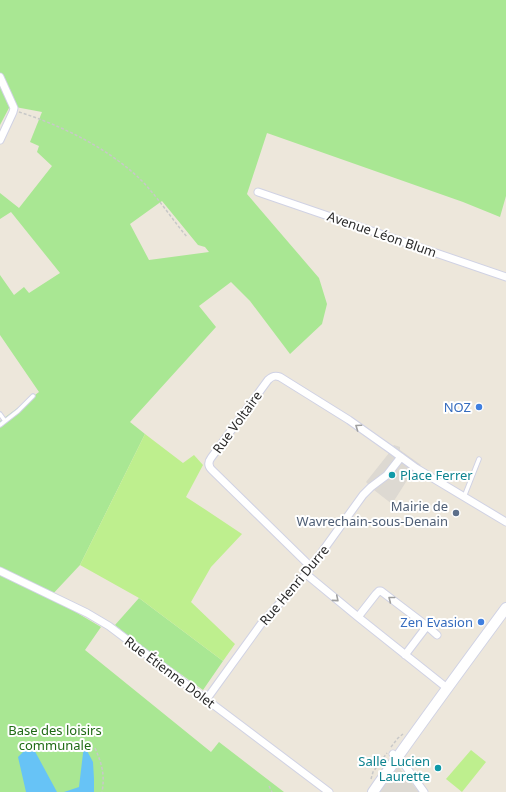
<svg xmlns="http://www.w3.org/2000/svg" width="506" height="792" viewBox="0 0 506 792" font-family="'Noto Sans',sans-serif">
<rect width="100%" height="100%" fill="#ede7db"/>
<!-- green -->
<path fill="#a9e793" fill-rule="evenodd" d="M0,0H506V196L500,217L463,202L267,133L247,194L319,278L327,304L322,324L290,354L250,301L231,282L199,306L216,327L130,422L145,434L80,565L50,597L101,627L85,650L211,752L219,742L284,792H0V421L39,392L0,335V275L14,295L24,287L29,293L60,273L11,212L0,219V193L19,208L52,166L37,152L39,146L30,142L42,112L10,106L0,125ZM162,201L198,245L205,247L209,252L149,260L130,224Z
M139,598L223,661L203,690L133,640L115,625Z"/>
<!-- pitch -->
<path fill="#beef8e" d="M145,434L183,463L194,455L203,465L186,497L206,510L242,534L211,567L191,602L235,644L223,661L139,598L80,565Z
M471,750L486,762L462,792L446,779Z"/>
<!-- plaza -->
<path fill="#ddd9d2" d="M394,445L400,447V450L421,465L411,474L392,504L374,490L366,482L389,453L388,451Z
M396,764L419,792H376Z"/>
<!-- water -->
<path fill="#67c3f6" d="M31,744L57,792H26L18,757Z
M84,745L93,762L94,779V792H64L79,787Z"/>
<g fill="none" stroke-linecap="round" stroke-linejoin="round">
<defs>
<path id="service" d="M0,414L5,421
M0,425L18,411L33,396
M464,497L479,459"/>
<path id="minor" d="M0,77L14,108L13,112L0,140
M258,192L506,277
M311,567L212,470C208,466 208,462 211,458L268,380C272,376 275,375 280,377L349,420L390,449L416,468L506,522
M0,571L87,613L109,626L329,792
M306,574L358,617L447,688
M358,617L376,594L379,591H381L427,626L405,655
M427,626L437,635
M206,700L261,624L306,574L363,495L371,487L387,475L401,457
M393,754L404,764L424,792"/>
<path id="secondary" d="M373,792C416,730 461,669 506,608"/>
</defs>
<!-- service casing -->
<use href="#service" stroke="#d0d2e4" stroke-width="5.5"/>
<!-- minor casing -->
<use href="#minor" stroke="#d0d2e4" stroke-width="9"/>
<!-- secondary casing -->
<use href="#secondary" stroke="#d0d2e4" stroke-width="12"/>
<!-- path -->
<path stroke="#c8c8c8" stroke-width="1.5" stroke-dasharray="3 2" stroke-linecap="butt" d="M19,112C63,126 110,149 143,182C159,199 172,219 187,237
M391,747L398,738L403,734
M95,748C102,764 105,775 102,792
M371,779L373,772L387,753
M269,786L272,792"/>
<!-- service -->
<use href="#service" stroke="#fff" stroke-width="3.5"/>
<!-- minor -->
<use href="#minor" stroke="#fff" stroke-width="7"/>
<!-- secondary -->
<use href="#secondary" stroke="#fff" stroke-width="10"/>
</g>
<!-- one-way arrows -->
<defs><path id="oneway-chevron" d="M-2-3.5L2.5 0L-2 3.5" fill="none" stroke-width="1.6" stroke-linecap="round" stroke-linejoin="round"/></defs>
<g stroke="#9f9f9f">
<use href="#oneway-chevron" transform="translate(358 427) rotate(-145)"/>
<use href="#oneway-chevron" transform="translate(336 599) rotate(40)"/>
<use href="#oneway-chevron" transform="translate(391 599) rotate(-142)"/>
</g>
<!-- markers -->
<g fill="#3f7fe0" stroke="#fff" stroke-width="1.5">
<circle cx="479" cy="407" r="4"/>
<circle cx="481" cy="622" r="4"/>
</g>
<g fill="#0f9aa8" stroke="#fff" stroke-width="1.5">
<circle cx="392" cy="475" r="4"/>
<circle cx="438" cy="768" r="4"/>
</g>
<circle fill="#5c6f8a" stroke="#fff" stroke-width="1.5" cx="456" cy="513" r="4"/>
<g text-anchor="middle" stroke-width="4" stroke-linejoin="round" paint-order="stroke">
<!-- street labels -->
<g font-size="13" fill="#2a2a2a" stroke="#fff">
<text transform="translate(382 234) rotate(19)" y="5">Avenue Léon Blum</text>
<text transform="translate(237 422) rotate(-54)" y="5">Rue Voltaire</text>
<text transform="translate(294 585) rotate(-50)" y="5">Rue Henri Durre</text>
<text transform="translate(170 672) rotate(37)" y="5">Rue Étienne Dolet</text>
</g>
<!-- shop labels -->
<g font-size="13" fill="#366cbe" stroke="#fff" text-anchor="end">
<text x="471" y="412">NOZ</text>
<text x="473" y="627">Zen Evasion</text>
</g>
<!-- culture labels -->
<g font-size="13" fill="#0d838f" stroke="#fff" text-anchor="start">
<text x="400" y="480">Place Ferrer</text>
<text x="430" y="766" text-anchor="end">Salle Lucien<tspan x="430" dy="15">Laurette</tspan></text>
</g>
<!-- service labels -->
<g font-size="13" fill="#4e5e75" stroke="#fff" text-anchor="end">
<text x="448" y="511">Mairie de<tspan x="448" dy="15">Wavrechain-sous-Denain</tspan></text>
</g>
<!-- park labels -->
<g font-size="13" fill="#206b15" stroke="#fff">
<text x="55" y="735">Base des loisirs<tspan x="55" dy="15">communale</tspan></text>
</g>
</g>
</svg>
